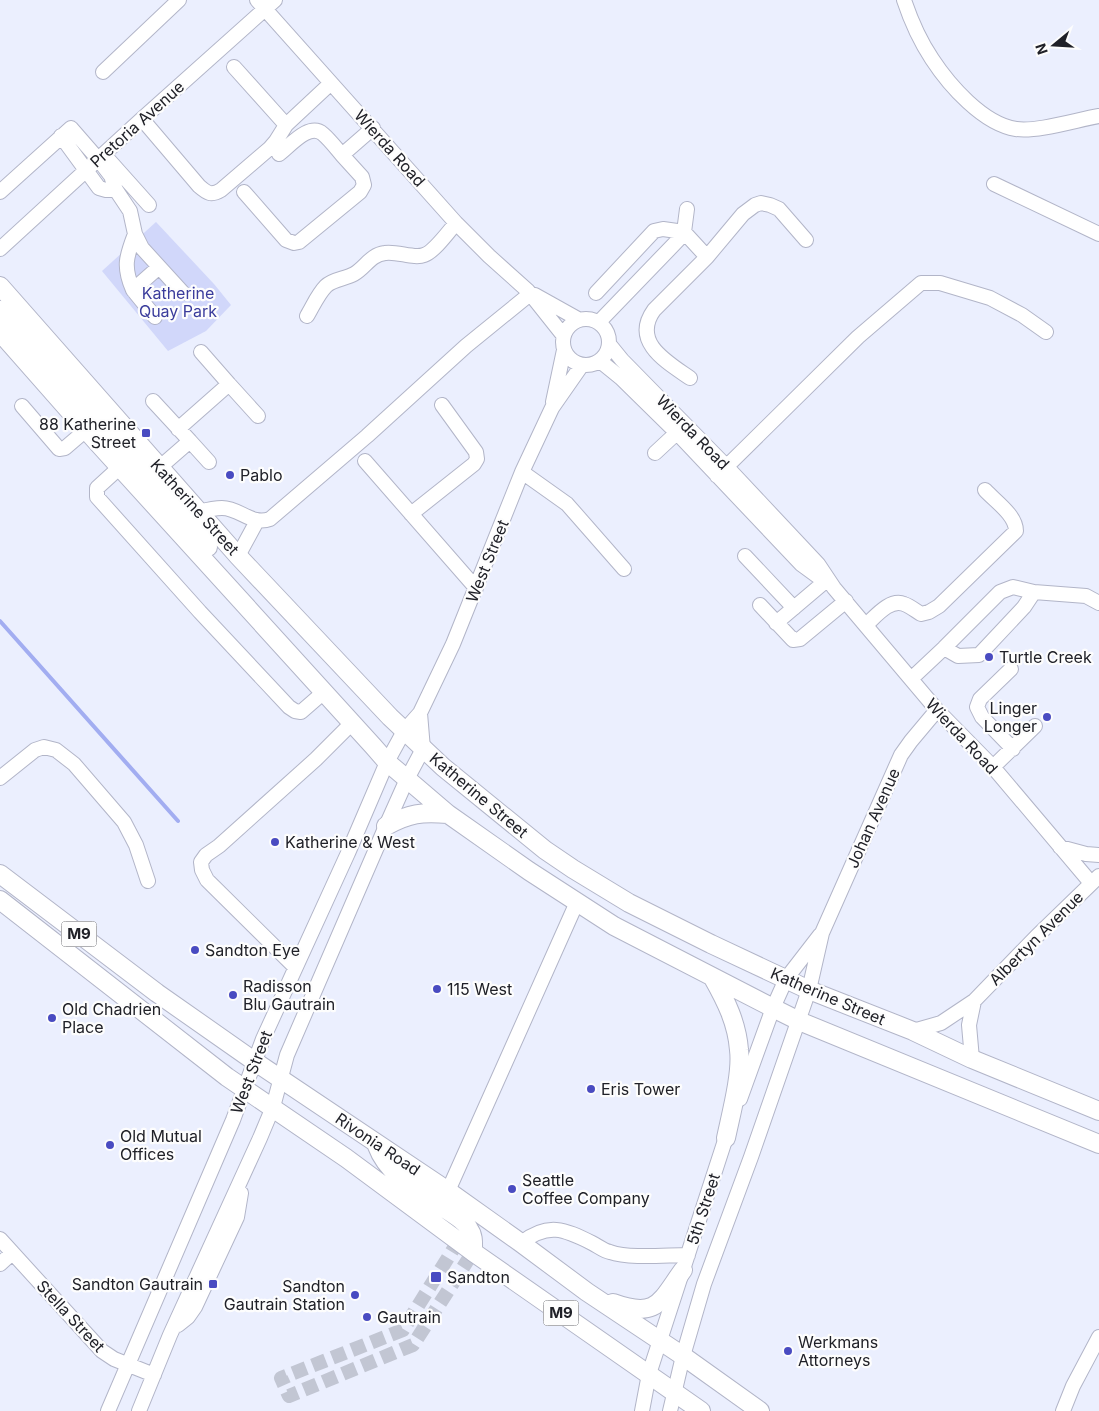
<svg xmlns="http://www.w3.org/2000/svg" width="1099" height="1411" viewBox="0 0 1099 1411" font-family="Inter,sans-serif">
<rect width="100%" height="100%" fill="#ebeffe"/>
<!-- green -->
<path fill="#d1d7fa" d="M156,222L214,284L231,305L206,331L168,351L102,271Z"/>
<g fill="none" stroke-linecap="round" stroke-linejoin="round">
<!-- stream -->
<path stroke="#a2adf1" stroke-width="4" d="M0,621L178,821"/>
<!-- minor-tunnel -->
<path stroke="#c2c6d3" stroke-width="14" stroke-dasharray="14 7" stroke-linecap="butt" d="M459,1240L403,1330L281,1378L289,1396L413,1345L473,1252"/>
<defs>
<path id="minor" d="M257,0L456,223L489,256L528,291L563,335
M904,0C911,21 920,41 932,59C949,85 983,124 1016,129C1038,132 1076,120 1099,116
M234,67L286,125
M103,72L179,0
M142,119L199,186C207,193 211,196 221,190L270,148L276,141L286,125L331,83
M61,136L99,188L106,190H116
M279,154C290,146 309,122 323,134C330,140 336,148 342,155L373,128
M107,158L149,205
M994,184L1099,234
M0,192L71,128L98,159L111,176L116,190L130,211L135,234L142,248L183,293
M244,192L286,240L294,243L299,242L360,192L364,185L362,177L342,155
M0,249L142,119L275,0
M133,290C123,267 126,257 135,234
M596,293L654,231L663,229L684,232L707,257
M535,295L578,319
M307,316C313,306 318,294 326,286C333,279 345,279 354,274C366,267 370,255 385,253C397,251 414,259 424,255C434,252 449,231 456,223
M155,317L133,290L159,267
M563 342a23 23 0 1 1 46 0a23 23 0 1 1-46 0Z
M599,322L680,238L684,232L687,209
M609,344L622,360L726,466L818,564L834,588L937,710L993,767L1091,883
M600,361L621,378L677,433L801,564L827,583
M690,378C667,362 631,342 654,310L707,257L743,214L755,205L761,203L770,205L779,209L806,240
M229,384L258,416
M153,401L190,441L159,468
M553,402L564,350
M22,406L59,449L65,448L86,430
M178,429L229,384L201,352
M190,441L209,462
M655,453L683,427
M365,461L476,588
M120,467L97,488V497L200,612L289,707L295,711L301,712L324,692
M522,472L567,504L624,569
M717,476L858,337L921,283H940L990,298L1022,315L1046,332
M198,512C206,510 215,508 222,508C240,508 252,526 270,519L367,436L466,346L530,294
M411,514L474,464L477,459L476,452L442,405
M238,556L257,521
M745,556L794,608
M1034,592L1086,596L1099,603
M760,605L793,640L800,639L846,601
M776,623L828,579
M866,625C875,617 890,598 904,604C910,606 916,611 921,614L929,612L939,606L1016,531C1016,515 995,501 985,490
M1011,669L980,699L977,707L982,717L1013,749
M911,679L944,648L1000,592L1013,587L1034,592L1024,607L979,655L958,656L944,648
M993,767L1035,726
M0,778L35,750L44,747L56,750L74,764L124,822L136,845L148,881
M1060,847L1086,854L1099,855
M295,967L207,880L202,870L201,862L206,855L219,846L316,759L352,723
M913,1031L941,1023L974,1001L1036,937L1099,876
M972,1059L969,1025L974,1001
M740,1099L773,1008L786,979L820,935
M448,1191L577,902
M0,1239L102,1351L114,1359L154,1375
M521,1243C548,1222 564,1229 592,1243C598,1246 604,1251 610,1252C630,1259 666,1255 688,1255
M0,1264L12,1253
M178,1325L188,1317L195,1307L237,1217L241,1193
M108,1411L233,1120L263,1039L348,853L387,762L404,731L420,713L453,644L522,472L552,408L582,365
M139,1411L170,1335L260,1138L273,1107L287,1055L386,826L407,779L423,749L420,713
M642,1411L649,1374L729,1128
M670,1411L683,1356L704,1284L751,1157L809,990L822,933L901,755L911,741L937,710
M1063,1411L1073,1386L1099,1337"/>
<path id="major" d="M0,286L238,556L390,717L443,767L545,850L573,869L629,903L711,944L809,990L913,1031L972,1059L1099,1111
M0,310L208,547
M0,332L95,440L373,746L387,762L448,814L529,871L614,926L773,1008L799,1021L1099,1144
M386,826C410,813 421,812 448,814
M0,874L157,993L254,1061L448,1191L521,1243L587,1292L683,1356L760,1411
M0,900L227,1077L346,1158L473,1252L701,1411
M713,978C726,1001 737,1023 739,1050C742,1073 731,1114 726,1138
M377,1146C388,1176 420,1192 445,1209C453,1214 465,1221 469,1229C474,1236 473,1243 473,1252
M613,1303C657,1319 660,1302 683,1270"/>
</defs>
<!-- minor casing -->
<use href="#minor" stroke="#b2b5c8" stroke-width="16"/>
<!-- major casing -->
<use href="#major" stroke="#b2b5c8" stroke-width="20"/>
<!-- minor -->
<use href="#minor" stroke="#fff" stroke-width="14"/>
<!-- major -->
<use href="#major" stroke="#fff" stroke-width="18"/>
</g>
<!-- markers -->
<g fill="#494bc1" stroke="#fdfdfd" stroke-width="2">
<rect x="141" y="428" width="10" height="10" rx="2.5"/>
<circle cx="230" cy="475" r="5"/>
<circle cx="989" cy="657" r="5"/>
<circle cx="1047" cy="717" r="5"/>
<circle cx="275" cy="842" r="5"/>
<circle cx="195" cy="950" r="5"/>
<circle cx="437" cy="989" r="5"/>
<circle cx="233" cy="995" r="5"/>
<circle cx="52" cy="1018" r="5"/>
<circle cx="591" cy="1089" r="5"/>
<circle cx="110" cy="1145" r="5"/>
<circle cx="512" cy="1189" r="5"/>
<rect x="430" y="1271" width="12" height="12" rx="2.5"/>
<rect x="208" y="1279" width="10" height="10" rx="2.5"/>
<circle cx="355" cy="1295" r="5"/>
<circle cx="367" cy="1317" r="5"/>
<circle cx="788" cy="1351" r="5"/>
</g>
<g text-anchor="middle" stroke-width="4.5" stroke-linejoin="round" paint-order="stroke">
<!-- shield labels -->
<g fill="#fdfdfd" stroke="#626368" stroke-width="1">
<rect x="61.5" y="921.5" width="35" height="25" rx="4"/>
<rect x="543.5" y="1300.5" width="35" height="25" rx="4"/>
</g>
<g font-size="15" font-weight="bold" fill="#202128">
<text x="79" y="939">M9</text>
<text x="561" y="1318">M9</text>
</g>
<!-- street labels -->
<g font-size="16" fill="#202128" stroke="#fdfdfd">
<text transform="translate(137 124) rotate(-42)" y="6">Pretoria Avenue</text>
<text transform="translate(390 148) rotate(48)" y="6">Wierda Road</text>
<text transform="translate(693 432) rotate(46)" y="6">Wierda Road</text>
<text transform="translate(195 507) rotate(48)" y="6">Katherine Street</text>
<text transform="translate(487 561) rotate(-68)" y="6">West Street</text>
<text transform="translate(962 736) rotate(47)" y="6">Wierda Road</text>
<text transform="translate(479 795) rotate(40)" y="6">Katherine Street</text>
<text transform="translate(873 818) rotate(-66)" y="6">Johan Avenue</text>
<text transform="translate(1036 938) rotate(-45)" y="6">Albertyn Avenue</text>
<text transform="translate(828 996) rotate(23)" y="6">Katherine Street</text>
<text transform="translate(251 1072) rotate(-69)" y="6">West Street</text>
<text transform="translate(378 1144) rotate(34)" y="6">Rivonia Road</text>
<text transform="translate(703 1209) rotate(-72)" y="6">5th Street</text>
<text transform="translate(71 1316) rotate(47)" y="6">Stella Street</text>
</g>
<!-- park labels -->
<g font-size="16" fill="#3a3c9c" stroke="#fdfdfd">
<text x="178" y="299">Katherine<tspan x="178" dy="18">Quay Park</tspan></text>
</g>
<!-- poi labels -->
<g font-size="16" fill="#202128" stroke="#fdfdfd" text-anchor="start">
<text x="136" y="430" text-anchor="end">88 Katherine<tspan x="136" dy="18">Street</tspan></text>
<text x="240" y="481">Pablo</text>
<text x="999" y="663">Turtle Creek</text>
<text x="1037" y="714" text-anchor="end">Linger<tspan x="1037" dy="18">Longer</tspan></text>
<text x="285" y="848">Katherine &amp; West</text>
<text x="205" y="956">Sandton Eye</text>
<text x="243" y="992">Radisson<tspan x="243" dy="18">Blu Gautrain</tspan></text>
<text x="447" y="995">115 West</text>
<text x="62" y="1015">Old Chadrien<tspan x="62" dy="18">Place</tspan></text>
<text x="601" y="1095">Eris Tower</text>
<text x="120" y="1142">Old Mutual<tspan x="120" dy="18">Offices</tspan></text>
<text x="522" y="1186">Seattle<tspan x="522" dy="18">Coffee Company</tspan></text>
<text x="447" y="1283">Sandton</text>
<text x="203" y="1290" text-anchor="end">Sandton Gautrain</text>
<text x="345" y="1292" text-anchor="end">Sandton<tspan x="345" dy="18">Gautrain Station</tspan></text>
<text x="377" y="1323">Gautrain</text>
<text x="798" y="1348">Werkmans<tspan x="798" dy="18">Attorneys</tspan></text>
</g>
</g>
<!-- north arrow -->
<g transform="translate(1054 45) rotate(252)" stroke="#fdfdfd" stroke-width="4" paint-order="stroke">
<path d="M0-4L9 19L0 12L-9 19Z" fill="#202128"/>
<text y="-8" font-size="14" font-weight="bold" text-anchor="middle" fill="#202128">N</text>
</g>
</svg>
